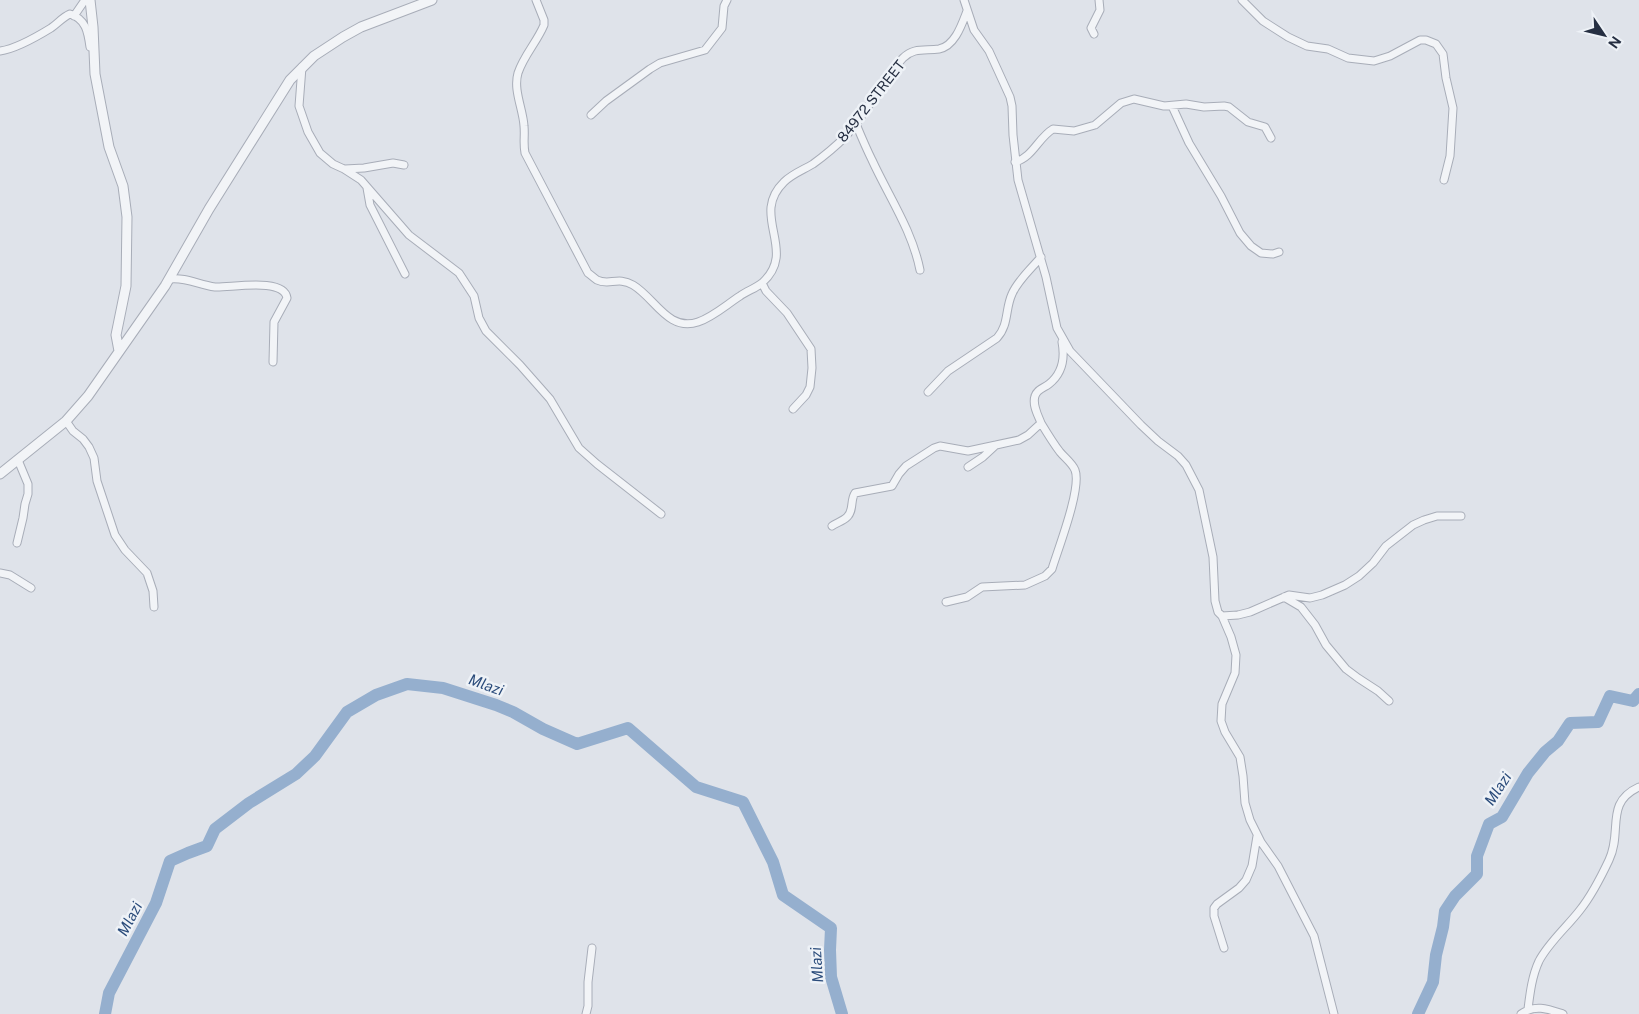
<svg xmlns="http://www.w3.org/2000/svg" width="1639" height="1014" viewBox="0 0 1639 1014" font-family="'Public Sans',sans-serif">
<rect width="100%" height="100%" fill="#dfe3ea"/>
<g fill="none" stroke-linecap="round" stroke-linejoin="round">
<!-- river -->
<path stroke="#95afce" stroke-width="12" d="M105,1014L109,993L156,903L170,861L188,853L207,846L215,829L249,803L296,774L315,756L347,712L376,695L407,684L443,688L496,705L513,712L543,729L577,744L628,728L696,787L743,802L773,862L783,895L831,928L830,950L831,977L842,1014
M1418,1014L1433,982L1436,955L1443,927L1445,911L1455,896L1477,874V856L1489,824L1502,817L1528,773L1545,752L1558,741L1570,723L1598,722L1610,696L1633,701L1639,694"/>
<defs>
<path id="minor" d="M536,0L544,20V25C537,42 524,55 518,73C513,90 523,109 524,126C525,136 523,143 525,153L588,273C591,275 594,278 597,280C609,286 618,276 633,285C655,298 668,332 698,322C713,317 726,305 740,296C747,291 756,288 762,283C799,250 749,216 784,182C792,174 803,170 813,164C824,156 835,147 845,137C862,118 874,97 889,76C894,70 898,63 903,58C914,47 925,51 939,49C955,46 962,24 967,11
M964,0L974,30L989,51L1010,97L1012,106L1013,135L1018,180L1046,277L1057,328L1070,351L1141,425L1158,441L1178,456L1186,465L1199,490L1213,557L1215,601L1218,612L1222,616L1231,637L1236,655L1235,673L1222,704L1221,721L1225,732L1240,757L1243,776L1245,803L1250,820L1261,842L1278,866L1314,936L1334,1014
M1242,0L1263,21L1288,37L1307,46L1328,49L1348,58L1374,61L1390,56L1420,40H1426L1436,44L1443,54L1446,78L1453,108L1450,156L1444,180
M74,16L85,0
M1094,34L1091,28L1100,10L1099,0
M0,51C15,49 38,36 51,28C58,23 63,17 70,14C86,19 88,32 90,47
M302,67L299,106L308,132L320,153L333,164L344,169L361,180L409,235L459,273L474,296L479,318L486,331L520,365L550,399L579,448L597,464L661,514
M1172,106L1189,143L1221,196L1240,233L1251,246L1261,253L1273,254L1279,252
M591,115L606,101L650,69L660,63L705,50L722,28L724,6L727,0
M856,124C861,136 866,148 872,160C889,197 912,230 920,270
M1015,162C1033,157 1038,138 1053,129L1074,131L1095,125L1121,103L1134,99L1164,106L1186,104L1204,107L1224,106L1229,107L1248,122L1265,127L1271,138
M345,169L364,168L393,163L404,165
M367,188L370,205L405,274
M170,279C186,277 199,285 215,287C230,288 284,277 287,298L274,322L273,362
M762,283L766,291L787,313L811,349L812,368L810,387L806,395L793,409
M928,392L948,371L997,338C1009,325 1005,309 1012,294C1018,280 1031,269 1041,257
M66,421L73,431L83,439L89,447L94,458L97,481L115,535L125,550L147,573L153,591L154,607
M968,467L983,457L996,445L1019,440L1028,435L1041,423C1038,415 1032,405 1035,396C1037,389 1044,388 1049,384C1063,373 1065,358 1062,342
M832,526C836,523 843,521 847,517C854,511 850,500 855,493L892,486L899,474L906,466L934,448L940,446L968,451L996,445
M17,543L23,518L25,504L28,494V484L18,460
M0,573L10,575L31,588
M1284,597L1301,607L1315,625L1326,645L1346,669L1358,678L1378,691L1389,701
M946,602L967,597L982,587L1025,585L1045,576L1052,569C1058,549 1082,488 1075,470C1072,463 1065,458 1060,452C1053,443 1047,433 1041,423
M1222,616L1238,615L1250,612L1289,595L1310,598L1322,595L1345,585L1359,576L1373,563L1386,546L1413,525L1424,520L1437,516H1461
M1224,948L1214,916V908L1217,904L1239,888L1246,880L1252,866L1257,836
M1528,1009C1530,993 1532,976 1539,961C1549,942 1567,927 1580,910C1592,895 1601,877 1609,860C1623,831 1604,803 1639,787
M586,1014L588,1006V982L592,948
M1521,1014C1535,1004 1548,1009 1563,1014"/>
<path id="tertiary" d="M90,0L93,27L95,74L109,147L123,186L127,217L126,286L116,335L119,351
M0,474L66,421L88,396L165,286L209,209L290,80L314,56L343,37L361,27L432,0"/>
</defs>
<!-- minor casing -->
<use href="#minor" stroke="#a8adb8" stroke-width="9"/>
<!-- tertiary casing -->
<use href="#tertiary" stroke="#a8adb8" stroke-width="11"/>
<!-- minor -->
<use href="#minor" stroke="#f2f4f7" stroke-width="7"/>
<!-- tertiary -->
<use href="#tertiary" stroke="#f2f4f7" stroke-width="9"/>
</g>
<g text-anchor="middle" stroke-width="5" stroke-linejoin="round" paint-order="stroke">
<!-- street labels -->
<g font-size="14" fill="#262f42" stroke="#eef2f7">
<text transform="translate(871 101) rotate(-52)" y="5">84972 STREET</text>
</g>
<!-- water labels -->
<g font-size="15" font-style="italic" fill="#2b4c7b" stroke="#eef2f7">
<text transform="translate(486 685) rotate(20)" y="5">Mlazi</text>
<text transform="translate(1498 789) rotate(-57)" y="5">Mlazi</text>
<text transform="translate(130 919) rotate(-62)" y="5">Mlazi</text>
<text transform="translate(817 965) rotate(-94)" y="5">Mlazi</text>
</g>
</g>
<!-- north arrow -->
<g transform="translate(1604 35) rotate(125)" stroke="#eef2f7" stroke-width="4" paint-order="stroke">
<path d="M0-4L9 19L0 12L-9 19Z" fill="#262f42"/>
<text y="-8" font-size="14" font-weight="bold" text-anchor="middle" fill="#262f42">N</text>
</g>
</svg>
